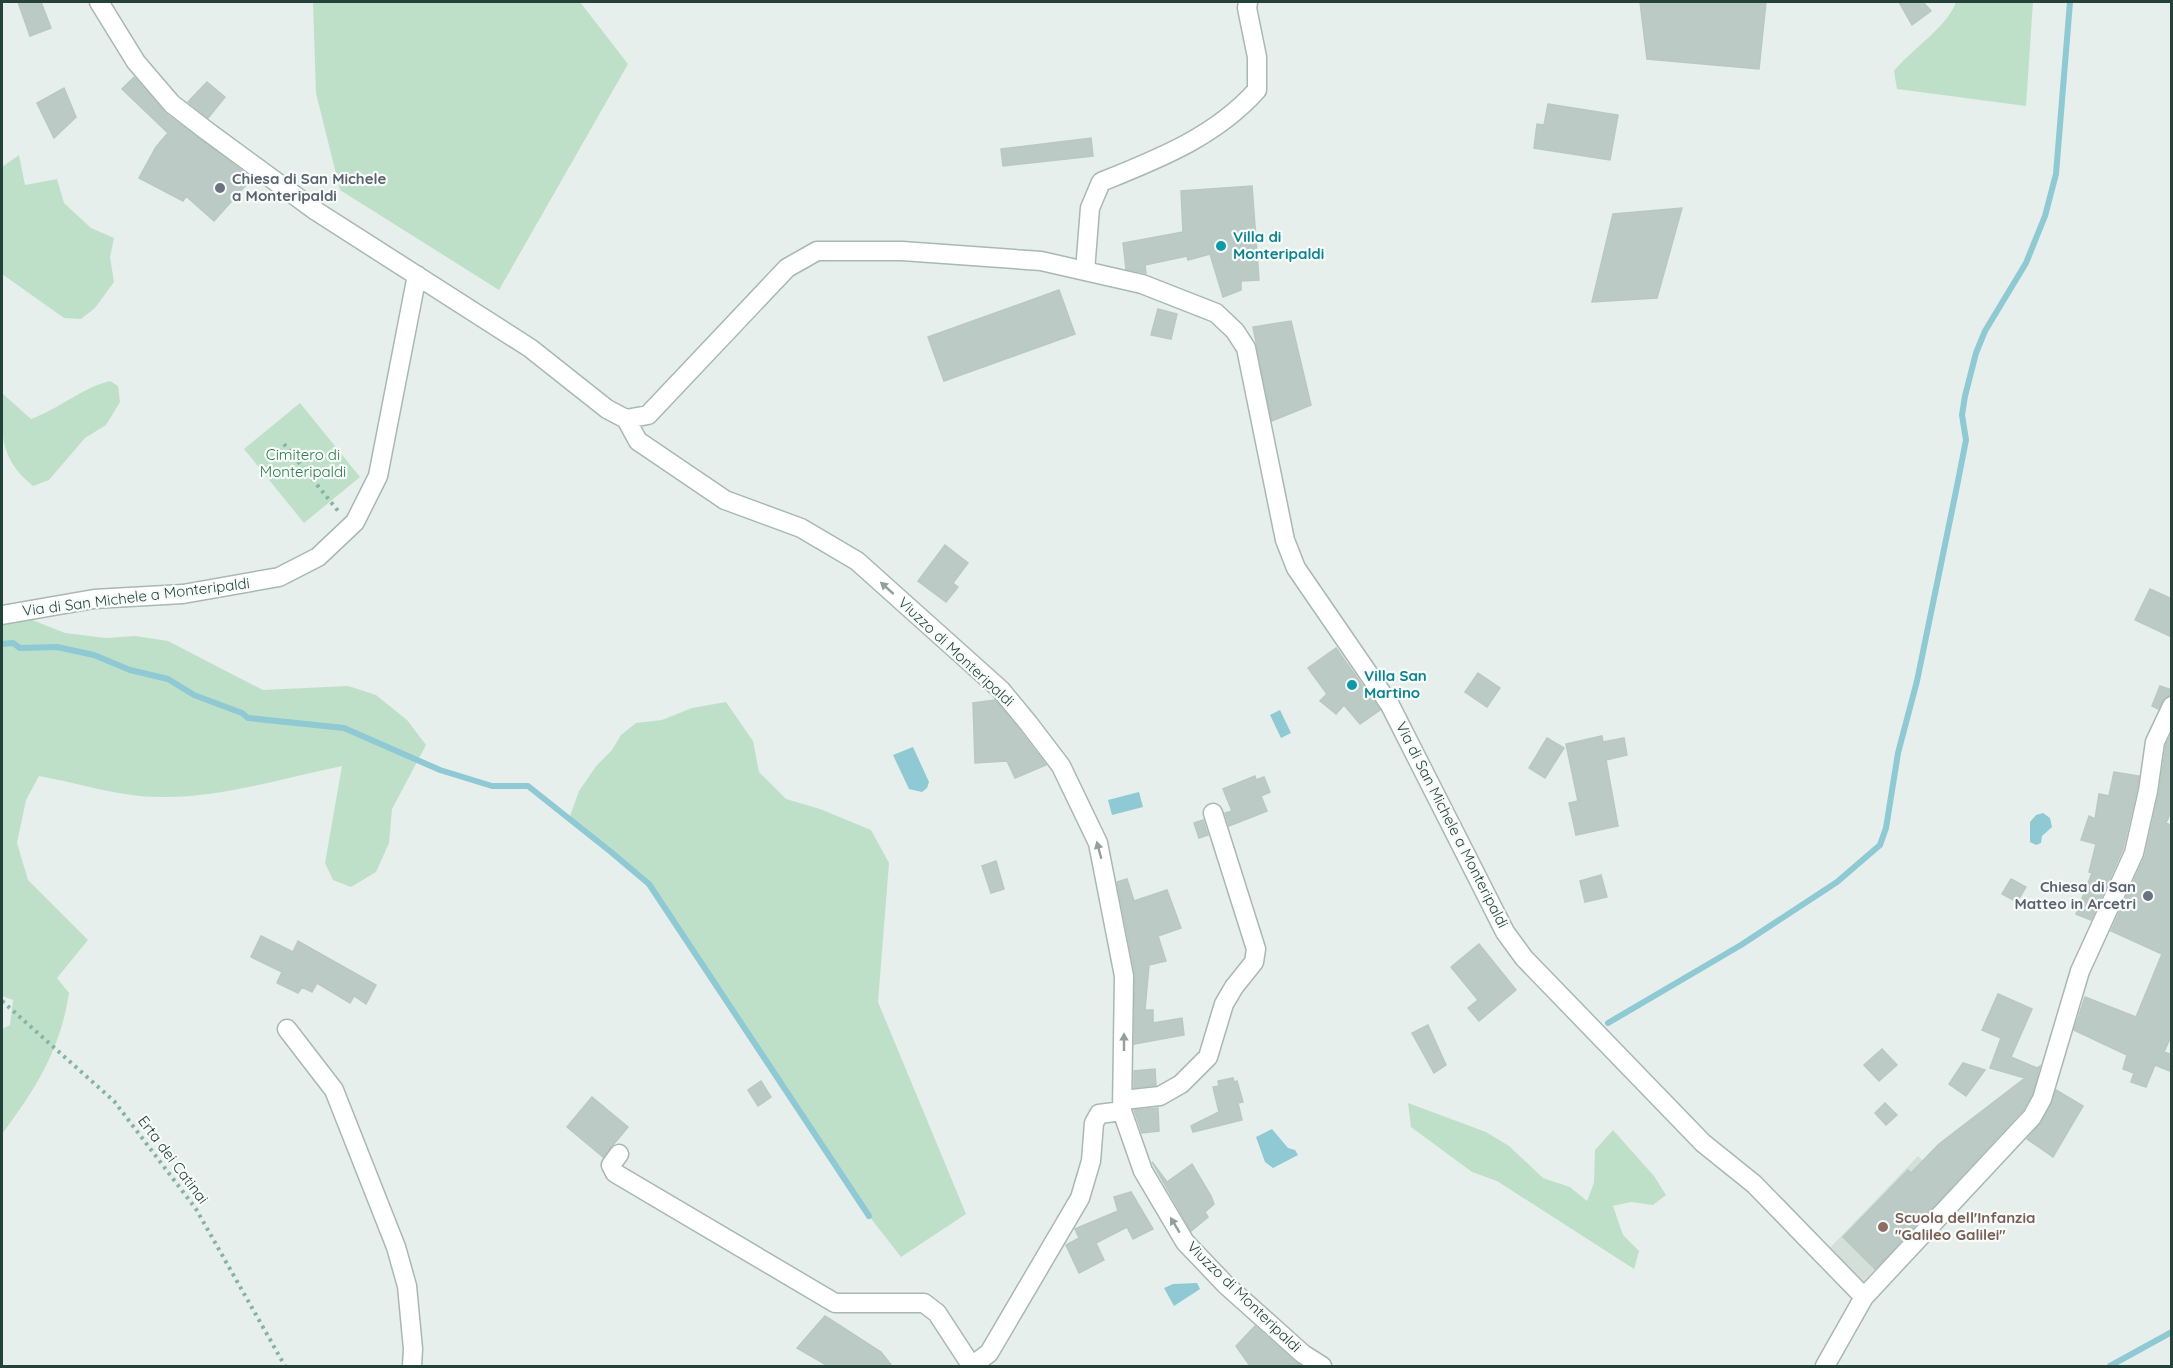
<svg xmlns="http://www.w3.org/2000/svg" width="2173" height="1368" viewBox="0 0 2173 1368" font-family="Quicksand,sans-serif">
<rect width="100%" height="100%" fill="#e6efeb"/>
<!-- built -->
<path fill="#d4dfda" d="M1918,1156L1952,1189L1860,1285L1826,1252Z"/>
<!-- green -->
<path fill="#bfe0c8" d="M313,2H580L628,64L499,290L340,190L316,93Z
M1956,2H2033L2026,106L1897,89L1894,71C1912,49 1947,27 1956,2Z
M19,155L25,185L57,179L64,203L91,228L114,238L110,257L114,282L95,308L81,319L64,318L2,274V167Z
M110,381L118,386L120,402L106,425L85,438L49,480L33,486C0,459 1,436 2,393L31,419C59,409 81,388 110,381Z
M300,403L360,477L304,523L244,449Z
M2,608L65,633L106,638L135,636L168,641L263,690L348,686L376,695L407,720L426,745L392,809L389,843L376,872L351,887L333,880L325,863L342,766C283,778 221,798 161,797C119,797 79,783 39,776L26,800L17,843L28,880L88,940L57,978L69,993C60,1051 36,1088 2,1134V1029L10,1025L13,1000L2,996Z
M726,702L753,741L759,772L786,799L820,809L871,830L889,863L878,1002L966,1214L901,1257L869,1216L649,884L569,819L579,791L597,765L612,750L621,735L636,723L662,720L692,708Z
M1408,1103L1486,1132L1509,1146L1543,1178L1570,1187L1587,1201L1594,1183L1595,1150L1613,1130L1654,1176L1666,1195L1653,1205L1631,1202L1613,1206L1623,1235L1639,1251L1634,1269L1497,1181L1472,1172L1411,1127Z"/>
<!-- water -->
<path fill="#8ec9d4" d="M1280,710L1291,733L1281,738L1270,715Z
M913,747L929,782L927,788L922,792L909,789L893,755Z
M1139,792L1143,807L1112,815L1108,800Z
M2043,813L2050,818L2052,827L2042,836L2041,843L2036,845L2030,842V822L2036,815Z
M1272,1129L1288,1148L1295,1150L1298,1155L1273,1168L1265,1162L1256,1137Z
M1197,1283L1200,1289L1174,1306L1164,1288L1173,1284Z"/>
<g fill="none" stroke-linecap="round" stroke-linejoin="round">
<!-- stream -->
<path stroke="#8ec9d4" stroke-width="6" d="M2,644L13,643L20,648L57,647L94,655L130,670L168,679L194,695L242,713L248,718L344,728L440,770L492,786H528L611,852L649,884L869,1216
M1608,1023L1741,945L1837,882L1880,845L1886,828L1898,753L1917,681L1957,486L1966,440L1962,415L1965,396L1976,353L1985,331L2026,263L2045,216L2056,174L2070,2
M2110,1366L2172,1332"/>
</g>
<!-- building -->
<path fill="#bbcac4" stroke="#b8c9c2" stroke-width="1.5" d="M18,2H41L51,28L30,36Z
M1640,2H1766L1759,69L1647,59Z
M1899,2H1923L1931,11L1912,25Z
M134,77L165,113L252,178L214,221L186,196L183,201L139,178L156,147L168,133L122,89Z
M207,82L225,97L208,118L188,102Z
M64,88L76,117L54,138L37,103Z
M1548,104L1618,115L1610,160L1534,148L1537,124L1544,125Z
M1091,138L1093,156L1003,166L1001,149Z
M1252,186L1259,280L1241,281V290L1223,297L1210,254L1188,260L1187,256L1145,265L1146,273L1126,269L1123,243L1183,232L1181,191Z
M1682,208L1657,298L1592,302L1613,214Z
M1059,290L1075,334L944,381L928,337Z
M1158,309L1177,314L1171,339L1151,335Z
M1291,321L1311,405L1272,421L1253,327Z
M945,545L968,563L953,583L958,587L946,602L918,581Z
M2150,589L2172,599V637L2135,620Z
M1336,648L1380,710L1360,724L1344,705L1336,714L1320,701L1327,694L1308,668Z
M1478,673L1500,688L1487,707L1465,692Z
M2160,686L2172,690V695L2165,697L2158,709L2152,706Z
M995,700L1020,731L1046,765L1015,778L1007,761L975,763L973,703Z
M2172,733V810L2166,823L2172,826V1034L2164,1052L2172,1055V1072L2155,1065L2146,1087L2131,1082L2134,1073L2123,1069L2127,1055L2074,1030L2085,997L2136,1017L2162,954L2111,931L2145,856L2159,793L2166,745Z
M1602,736L1603,742L1624,738L1627,755L1606,760L1618,826L1576,835L1569,803L1578,801L1566,744Z
M1547,738L1564,748L1545,778L1529,768Z
M2114,772L2139,776L2137,789L2123,849L2091,920L2076,914L2092,873L2089,872L2096,844L2081,840L2089,816L2095,819L2099,794L2109,796Z
M1255,776L1256,780L1264,777L1270,792L1261,796L1267,811L1229,826L1225,813L1232,811L1223,789Z
M1203,820L1208,835L1199,838L1194,823Z
M996,861L1004,889L991,893L982,866Z
M1601,875L1607,897L1585,902L1580,881Z
M1127,879L1134,901L1167,890L1181,928L1158,936L1166,961L1149,965L1145,1010H1153V1023L1182,1018L1184,1035L1134,1044L1135,974L1117,882Z
M2011,879L2026,887L2017,902L2002,894Z
M261,936L293,952L298,941L376,985L366,1004L354,996L350,1003L317,983L312,992L302,987L298,993L277,983L282,972L251,957Z
M1479,944L1516,990L1479,1021L1468,1008L1478,1000L1451,967Z
M1998,994L2032,1009L2011,1057L2037,1068L2040,1066L2032,1095L2023,1110L1875,1269L1843,1237L1908,1170L1911,1173L1939,1144L2025,1078L1990,1068L2001,1038L1982,1030Z
M1428,1025L1446,1065L1434,1073L1412,1033Z
M1882,1049L1897,1065L1879,1081L1864,1065Z
M1963,1063L1985,1070L1966,1096L1949,1084Z
M1155,1069L1156,1085L1134,1088V1071Z
M1233,1078L1234,1082L1237,1081L1243,1102L1238,1103L1242,1120L1193,1132L1191,1126L1219,1112L1213,1087L1219,1086L1218,1081Z
M761,1081L771,1097L758,1106L748,1090Z
M2056,1090L2083,1106L2053,1157L2027,1139L2042,1122Z
M592,1097L628,1127L603,1157L567,1127Z
M1885,1103L1897,1115L1886,1125L1875,1113Z
M1158,1108L1159,1131L1142,1133L1134,1110Z
M1152,1162L1167,1182L1192,1164L1211,1196L1214,1204L1205,1212L1208,1217L1191,1231Z
M1131,1192L1153,1229L1133,1239L1127,1227L1096,1243L1104,1260L1079,1273L1066,1245L1079,1238L1075,1229L1118,1211L1114,1197Z
M825,1316L881,1352L892,1366H828L797,1348Z
M1255,1326L1295,1362L1302,1366H1250L1236,1346Z"/>
<g fill="none" stroke-linecap="round" stroke-linejoin="round">
<defs>
<path id="minor" d="M99,2L136,62L172,104L207,131L316,211L530,348L607,409L626,419L648,415L787,268L817,251H902L1041,261L1142,284L1216,313L1235,331L1246,348L1285,540L1296,568L1390,705L1505,932L1524,958L1703,1143L1754,1184L1864,1297
M1085,271L1090,208L1101,182C1158,159 1215,137 1257,90V57L1247,8L1248,2
M626,419L638,441L725,500L801,528L857,561L1001,690L1029,724L1061,766L1098,843L1124,976L1122,1111L1143,1171L1185,1242L1226,1285L1303,1354L1322,1366
M2,615L94,599L183,594L279,577L318,557L355,522L378,476L417,275
M287,1029L334,1090L396,1247L407,1286L413,1349L412,1366
M1123,1100L1160,1096L1181,1084L1208,1057L1224,1004L1234,987L1254,962L1256,949L1213,813
M619,1154L611,1165L615,1173L835,1303H924L937,1313L969,1362H977L989,1353L1080,1198L1091,1161L1094,1123L1099,1114L1122,1111
M1825,1366L1864,1297L2032,1117L2042,1099L2080,971L2134,853L2148,791L2155,742L2172,706"/>
</defs>
<!-- minor casing -->
<use href="#minor" stroke="#a8b8b2" stroke-width="21"/>
<!-- path -->
<path stroke="#86b3a5" stroke-width="4" stroke-dasharray="3 4.5" stroke-linecap="butt" d="M284,444L339,512
M2,1001L114,1101L196,1209L285,1366"/>
<!-- minor -->
<use href="#minor" stroke="#fff" stroke-width="18"/>
</g>
<!-- one-way arrows -->
<defs><path id="oneway-solid" d="M-6-.8H1V-3.2L6.5 0L1 3.2V.8H-6Z" transform="scale(1.5)"/></defs>
<g fill="#92a09c">
<use href="#oneway-solid" transform="translate(887 588) rotate(-138)"/>
<use href="#oneway-solid" transform="translate(1099 850) rotate(-105)"/>
<use href="#oneway-solid" transform="translate(1124 1042) rotate(-90)"/>
<use href="#oneway-solid" transform="translate(1175 1225) rotate(-121)"/>
</g>
<!-- markers -->
<g fill="#6b7280" stroke="#f7fbf9" stroke-width="2">
<circle cx="220" cy="188" r="6"/>
<circle cx="2148" cy="896" r="6"/>
</g>
<g fill="#0f9aa8" stroke="#f7fbf9" stroke-width="2">
<circle cx="1221" cy="246" r="6"/>
<circle cx="1352" cy="685" r="6"/>
</g>
<circle fill="#8d6e63" stroke="#f7fbf9" stroke-width="2" cx="1883" cy="1227" r="6"/>
<g text-anchor="middle" stroke-width="4.5" stroke-linejoin="round" paint-order="stroke">
<!-- worship labels -->
<g font-size="15" font-weight="bold" fill="#5b616d" stroke="#f7fbf9" text-anchor="start">
<text x="232" y="184">Chiesa di San Michele<tspan x="232" dy="17">a Monteripaldi</tspan></text>
<text x="2136" y="892" text-anchor="end">Chiesa di San<tspan x="2136" dy="17">Matteo in Arcetri</tspan></text>
</g>
<!-- culture labels -->
<g font-size="15" font-weight="bold" fill="#0d838f" stroke="#f7fbf9" text-anchor="start">
<text x="1233" y="242">Villa di<tspan x="1233" dy="17">Monteripaldi</tspan></text>
<text x="1364" y="681">Villa San<tspan x="1364" dy="17">Martino</tspan></text>
</g>
<!-- park labels -->
<g font-size="15" fill="#2d7a4b" stroke="#f7fbf9">
<text x="303" y="460">Cimitero di<tspan x="303" dy="17">Monteripaldi</tspan></text>
</g>
<!-- street labels -->
<g font-size="15" fill="#24423a" stroke="#f7fbf9">
<text transform="translate(136 597) rotate(-7)" y="5">Via di San Michele a Monteripaldi</text>
<text transform="translate(956 652) rotate(43)" y="5">Viuzzo di Monteripaldi</text>
<text transform="translate(1452 825) rotate(63)" y="5">Via di San Michele a Monteripaldi</text>
<text transform="translate(173 1160) rotate(53)" y="5">Erta dei Catinai</text>
<text transform="translate(1244 1297) rotate(44)" y="5">Viuzzo di Monteripaldi</text>
</g>
<!-- education labels -->
<g font-size="15" font-weight="bold" fill="#785e54" stroke="#f7fbf9" text-anchor="start">
<text x="1895" y="1223">Scuola dell'Infanzia<tspan x="1895" dy="17">"Galileo Galilei"</tspan></text>
</g>
</g>
<!-- border -->
<rect width="2173" height="1368" fill="none" stroke="#24423a" stroke-width="6"/>
</svg>
